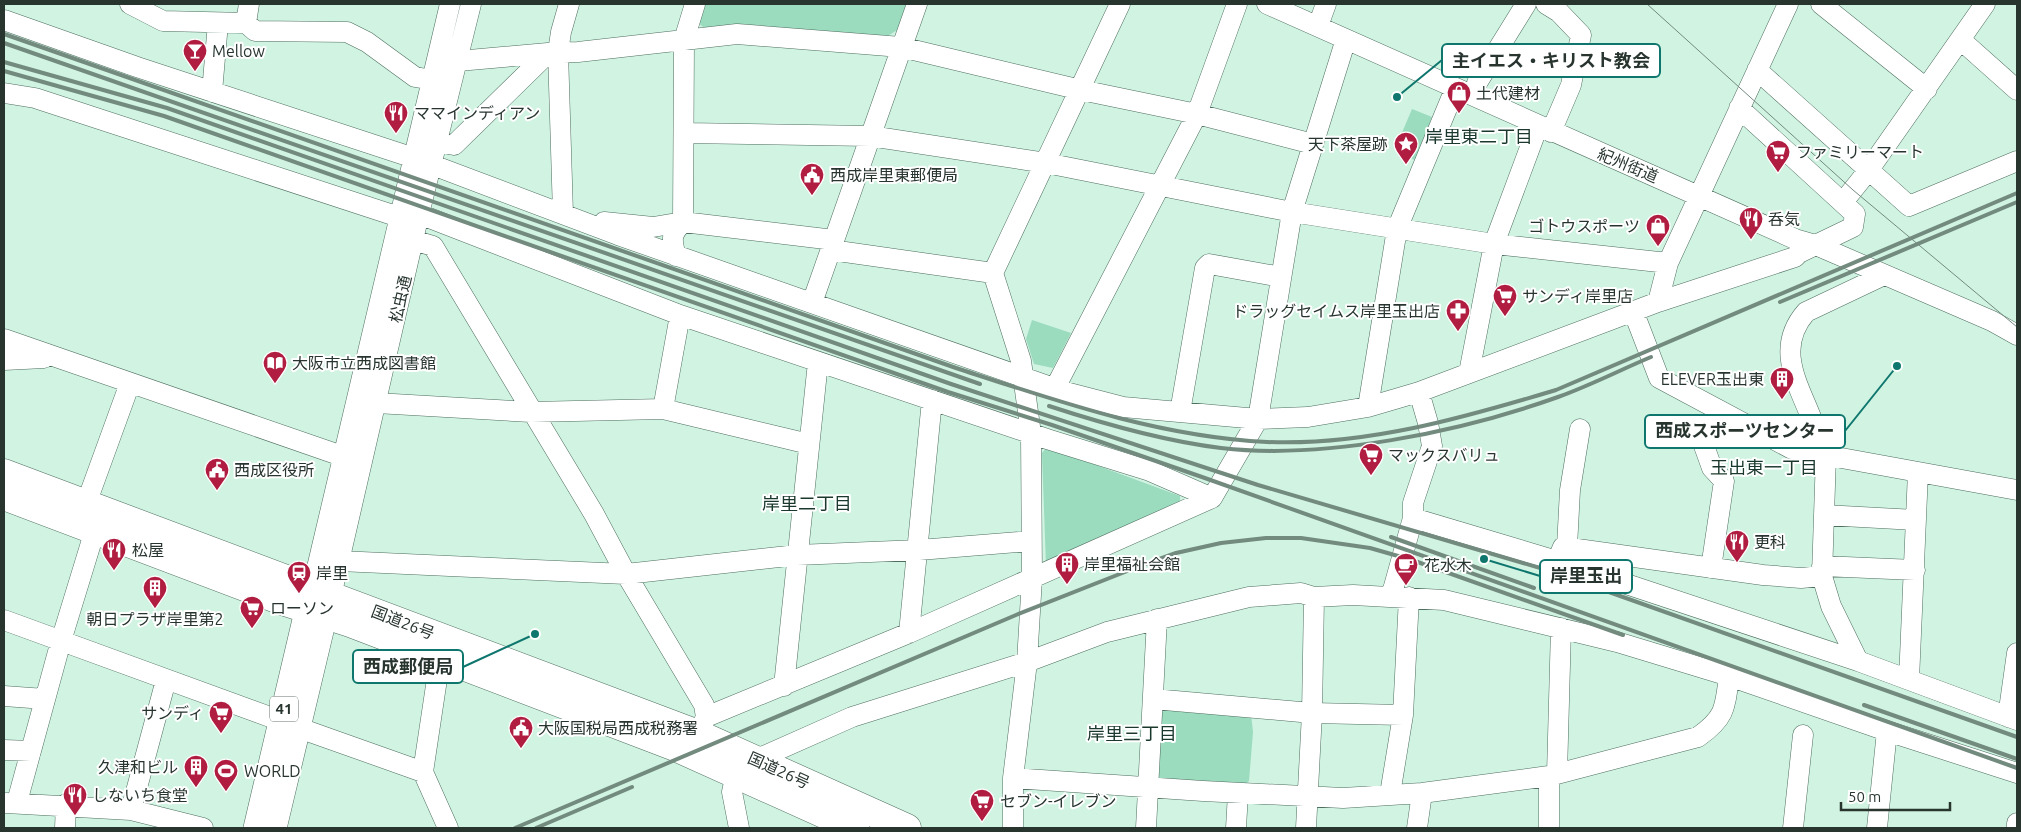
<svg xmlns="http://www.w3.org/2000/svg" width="2021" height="832" viewBox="0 0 2021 832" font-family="Ubuntu,'Noto Sans JP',sans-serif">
<rect width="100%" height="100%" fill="#d0f3e2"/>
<!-- green -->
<path fill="#9bdbbe" d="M703,4H906L899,29L886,37L740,24L707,30L697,22Z
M1412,109L1432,117L1415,160L1402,155L1408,138L1401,135Z
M1032,320L1071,333L1053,368L1034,364L1026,339Z
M1047,447L1180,496V505L1046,565L1042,453Z
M1168,708L1251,714L1253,732L1249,781L1243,786L1160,780L1157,775L1161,713Z"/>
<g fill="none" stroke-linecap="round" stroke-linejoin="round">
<defs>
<path id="minor" d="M130,4L163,21L246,23L255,31L347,32L367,42L415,77L433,80
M1267,4L1795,239L1816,245L1992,321L2017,335
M1546,4L1559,12L1581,35L1571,85L1551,132
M1821,4L1927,89
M4,20L137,67L414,158L618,235L1065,392L1123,407L1258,419L1308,417L1368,407L1419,392L1658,302L1795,257L1799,253L1853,227L1855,214L1739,108
M246,23L249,4
M1318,26L1326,4
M1962,41L2017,90
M458,61L548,53L578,52L737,34L901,47L1081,90L1197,114L1313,144
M1757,70L1909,206L2017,161
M1477,83L1526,4
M212,92L218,23
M4,93L35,98L399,217L419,214L680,315L1047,439L1150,471L1212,498
M685,133L870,136L1046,163L1292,212L1494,244L1668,263
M437,142L454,145L548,53
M1843,202L1868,171L1985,4
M563,214L558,52L561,32L569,4
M604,222L653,227L683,222L834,240
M413,240L433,246L594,514L626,574L704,705L706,717L701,728
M831,250L993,273
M676,256C671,239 671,234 683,222L684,40L695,4
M1658,302L1668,263L1788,4
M812,303L917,4
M1634,313L1659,378L1792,449L2017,490
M4,339L342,456
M4,360L44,358
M1469,373L1494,244L1538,126
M1055,388L1197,114L1237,4
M376,403L531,412L663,409L809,444
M1368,407L1397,229L1455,89
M663,409L680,315
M1180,412L1205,268L1209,264L1281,277
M1703,443L1712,468L1724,481L1711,568
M1821,454C1819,446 1818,436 1815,428C1802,389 1772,351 1806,312L1884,275
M1826,455L1822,576L1831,606L1858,661
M86,504L130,383
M1824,515L1916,520
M1413,518L1557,561L1563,547L1763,575L1801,578L1822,576
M1567,547L1570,490L1580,429
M339,561L626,574L797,555L919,550L1031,541
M1557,561L1858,661L2017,720
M1822,566L1915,570
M312,589L450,4
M331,596L419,214L471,4
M1391,597L1413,518V503L1432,446L1428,423L1419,392
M4,620L281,721
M909,633L932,400
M440,659L423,772L448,828
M1909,680L1918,472
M784,686L818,362
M4,696L45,699
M1153,699L1312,713L1403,715
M706,717L909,633L1212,498L1258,419L1292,212L1346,39
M2008,717L2017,653
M299,728L423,772
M4,750L31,751
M755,760L852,717L1027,662L1107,632L1249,597L1301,593L1314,597L1353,595L1444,600L1617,642L1729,676L1887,731L2017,773
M736,773L732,792L739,828
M1557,774L1561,628
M1013,778L1203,791L1343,798L1422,793L1549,776L1698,737C1725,718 1725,709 1729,676
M1390,794L1403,715L1409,597
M17,802L61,641L95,530
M6,803L131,810L203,828
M131,810L166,680
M65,828L66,804
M1013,828V778L1027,662L1032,578L1031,434L1021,361L993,273L1120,4
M1146,828L1157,619
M1236,828L1238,793
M1306,828L1312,713L1314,597
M1417,828L1422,793
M1549,828V776
M1793,828L1803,735
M1877,828L1887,731
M2017,828V823"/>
<path id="major" d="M256,828L312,590
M274,828L321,631"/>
<path id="highway" d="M4,473L698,734L907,828
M4,496L282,601L350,623L675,747L855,828"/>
</defs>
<!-- minor casing -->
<use href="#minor" stroke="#4e6e5f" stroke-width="21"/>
<!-- major casing -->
<use href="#major" stroke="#4e6e5f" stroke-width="26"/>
<!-- highway casing -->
<use href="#highway" stroke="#4e6e5f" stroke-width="29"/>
<!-- minor -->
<use href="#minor" stroke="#fff" stroke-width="20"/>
<!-- major -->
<use href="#major" stroke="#fff" stroke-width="25"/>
<!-- highway -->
<use href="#highway" stroke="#fff" stroke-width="28"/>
<!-- tram -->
<path stroke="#738a7f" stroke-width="1" d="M1647,4L1853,190L2017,327"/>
<!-- rail -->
<path stroke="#738a7f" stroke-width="4" d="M4,34L956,368C1057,401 1160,437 1267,442C1365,446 1463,418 1556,390L2017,193
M4,43L980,384
M4,62L167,108L951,384L1258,485L1547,570L2017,737
M4,71L164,116L948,392L1052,425L1202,477L2017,768
M1780,302L2017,202
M1049,406C1104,424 1163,441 1221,448C1324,460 1460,432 1558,397C1589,386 1620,370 1651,357
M1391,537L1534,588
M1864,705L2017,759
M515,828L1016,615L1140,566L1176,553L1221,543L1266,538H1301L1370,548L1412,560L1623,635
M536,828L632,787"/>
</g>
<!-- icons -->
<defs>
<symbol id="bar-pin" viewBox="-11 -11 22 30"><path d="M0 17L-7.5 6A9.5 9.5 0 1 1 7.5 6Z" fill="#b01d41" stroke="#fff"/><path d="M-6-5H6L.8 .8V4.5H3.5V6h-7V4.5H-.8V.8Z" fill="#fff"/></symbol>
<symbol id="shop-pin" viewBox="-11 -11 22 30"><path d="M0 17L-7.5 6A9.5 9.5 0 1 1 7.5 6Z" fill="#b01d41" stroke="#fff"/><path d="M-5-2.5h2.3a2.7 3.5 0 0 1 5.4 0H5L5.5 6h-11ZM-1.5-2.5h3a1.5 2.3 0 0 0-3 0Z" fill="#fff"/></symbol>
<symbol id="restaurant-pin" viewBox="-11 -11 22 30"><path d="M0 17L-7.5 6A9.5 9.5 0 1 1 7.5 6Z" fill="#b01d41" stroke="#fff"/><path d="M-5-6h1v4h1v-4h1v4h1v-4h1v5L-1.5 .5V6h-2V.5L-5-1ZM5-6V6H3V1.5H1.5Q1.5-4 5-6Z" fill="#fff"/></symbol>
<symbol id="sight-pin" viewBox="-11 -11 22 30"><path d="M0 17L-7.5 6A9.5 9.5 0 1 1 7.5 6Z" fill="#b01d41" stroke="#fff"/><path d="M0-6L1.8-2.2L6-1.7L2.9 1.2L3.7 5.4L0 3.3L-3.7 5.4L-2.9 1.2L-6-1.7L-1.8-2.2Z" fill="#fff"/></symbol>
<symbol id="supermarket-pin" viewBox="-11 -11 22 30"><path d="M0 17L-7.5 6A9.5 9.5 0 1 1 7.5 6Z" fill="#b01d41" stroke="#fff"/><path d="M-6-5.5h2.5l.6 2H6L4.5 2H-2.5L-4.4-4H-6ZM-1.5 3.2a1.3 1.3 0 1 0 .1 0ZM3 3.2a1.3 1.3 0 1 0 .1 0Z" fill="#fff"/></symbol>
<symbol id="civic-pin" viewBox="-11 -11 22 30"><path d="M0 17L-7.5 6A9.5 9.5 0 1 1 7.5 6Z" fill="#b01d41" stroke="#fff"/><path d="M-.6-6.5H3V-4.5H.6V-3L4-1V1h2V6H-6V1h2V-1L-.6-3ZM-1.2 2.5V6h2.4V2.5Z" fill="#fff"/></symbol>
<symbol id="pharmacy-pin" viewBox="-11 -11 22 30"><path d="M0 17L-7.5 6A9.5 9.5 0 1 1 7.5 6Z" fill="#b01d41" stroke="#fff"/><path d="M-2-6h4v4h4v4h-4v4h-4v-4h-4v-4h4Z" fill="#fff"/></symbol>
<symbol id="library-pin" viewBox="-11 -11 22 30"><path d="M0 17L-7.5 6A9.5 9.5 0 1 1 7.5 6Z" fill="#b01d41" stroke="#fff"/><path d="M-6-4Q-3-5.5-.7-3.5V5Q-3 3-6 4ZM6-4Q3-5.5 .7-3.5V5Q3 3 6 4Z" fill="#fff"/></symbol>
<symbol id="building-pin" viewBox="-11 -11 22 30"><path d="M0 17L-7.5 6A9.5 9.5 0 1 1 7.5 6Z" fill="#b01d41" stroke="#fff"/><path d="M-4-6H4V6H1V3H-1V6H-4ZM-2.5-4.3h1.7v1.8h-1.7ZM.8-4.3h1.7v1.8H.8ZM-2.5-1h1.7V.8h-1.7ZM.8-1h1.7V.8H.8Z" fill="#fff"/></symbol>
<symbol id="cafe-pin" viewBox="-11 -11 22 30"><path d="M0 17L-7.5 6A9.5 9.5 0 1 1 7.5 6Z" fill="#b01d41" stroke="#fff"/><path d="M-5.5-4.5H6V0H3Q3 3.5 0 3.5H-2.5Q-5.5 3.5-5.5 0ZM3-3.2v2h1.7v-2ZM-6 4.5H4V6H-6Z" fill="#fff"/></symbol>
<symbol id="station-pin" viewBox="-11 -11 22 30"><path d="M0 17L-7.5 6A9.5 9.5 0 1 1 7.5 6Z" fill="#b01d41" stroke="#fff"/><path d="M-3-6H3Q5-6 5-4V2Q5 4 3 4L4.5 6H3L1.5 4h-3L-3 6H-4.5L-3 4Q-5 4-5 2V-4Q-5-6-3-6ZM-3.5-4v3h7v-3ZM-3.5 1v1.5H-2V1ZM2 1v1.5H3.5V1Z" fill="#fff"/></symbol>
<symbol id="stadium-pin" viewBox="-11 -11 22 30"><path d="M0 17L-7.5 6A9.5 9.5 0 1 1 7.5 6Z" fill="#b01d41" stroke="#fff"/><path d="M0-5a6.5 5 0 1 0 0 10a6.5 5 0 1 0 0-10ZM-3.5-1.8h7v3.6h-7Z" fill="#fff"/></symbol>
</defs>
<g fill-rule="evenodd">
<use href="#bar-pin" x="181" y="37" width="28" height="38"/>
<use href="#shop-pin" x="1445" y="79" width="28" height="38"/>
<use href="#restaurant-pin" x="382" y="99" width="28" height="38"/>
<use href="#sight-pin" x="1392" y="130" width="28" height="38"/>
<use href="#supermarket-pin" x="1764" y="138" width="28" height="38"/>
<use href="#civic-pin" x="798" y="161" width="28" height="38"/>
<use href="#restaurant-pin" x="1737" y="205" width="28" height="38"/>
<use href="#shop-pin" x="1644" y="212" width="28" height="38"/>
<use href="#supermarket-pin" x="1491" y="282" width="28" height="38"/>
<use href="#pharmacy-pin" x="1444" y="297" width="28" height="38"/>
<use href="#library-pin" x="261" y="349" width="28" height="38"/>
<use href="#building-pin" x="1768" y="365" width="28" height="38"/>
<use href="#supermarket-pin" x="1357" y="441" width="28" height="38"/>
<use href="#civic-pin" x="203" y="456" width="28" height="38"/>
<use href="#restaurant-pin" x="1723" y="528" width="28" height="38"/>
<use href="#restaurant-pin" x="100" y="536" width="28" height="38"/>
<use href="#building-pin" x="1053" y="550" width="28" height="38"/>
<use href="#cafe-pin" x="1392" y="551" width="28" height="38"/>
<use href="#station-pin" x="285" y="559" width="28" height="38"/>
<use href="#building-pin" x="141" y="574" width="28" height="38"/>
<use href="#supermarket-pin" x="238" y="594" width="28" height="38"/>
<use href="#supermarket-pin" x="207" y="699" width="28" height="38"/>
<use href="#civic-pin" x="507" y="714" width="28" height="38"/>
<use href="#building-pin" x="182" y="753" width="28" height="38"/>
<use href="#stadium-pin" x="212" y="757" width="28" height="38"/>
<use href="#restaurant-pin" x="61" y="781" width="28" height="38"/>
<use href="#supermarket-pin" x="968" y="787" width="28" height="38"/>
</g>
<g text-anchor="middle" stroke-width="4" stroke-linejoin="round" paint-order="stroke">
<!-- shield labels -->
<rect fill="#fff" stroke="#68726d" stroke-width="1" x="270" y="696.5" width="28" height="25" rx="4"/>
<g font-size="15" font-weight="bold" fill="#28352f">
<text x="284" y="714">41</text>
</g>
<!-- poi labels -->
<g font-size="16" fill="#28352f" stroke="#fff" text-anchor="start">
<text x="212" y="57">Mellow</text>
<text x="1476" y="99">土代建材</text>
<text x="414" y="119">ママインディアン</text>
<text x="1388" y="150" text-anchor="end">天下茶屋跡</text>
<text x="1796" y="158">ファミリーマート</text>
<text x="830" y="181">西成岸里東郵便局</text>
<text x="1768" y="225">呑気</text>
<text x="1640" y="232" text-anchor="end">ゴトウスポーツ</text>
<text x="1522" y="302">サンディ岸里店</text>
<text x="1440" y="317" text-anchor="end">ドラッグセイムス岸里玉出店</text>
<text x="292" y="369">大阪市立西成図書館</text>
<text x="1764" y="385" text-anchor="end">ELEVER玉出東</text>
<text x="1388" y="461">マックスバリュ</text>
<text x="234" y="476">西成区役所</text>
<text x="1754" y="548">更科</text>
<text x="132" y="556">松屋</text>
<text x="1084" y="570">岸里福祉会館</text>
<text x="1424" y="571">花水木</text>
<text x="316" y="579">岸里</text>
<text x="270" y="614">ローソン</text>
<text x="155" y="625" text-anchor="middle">朝日プラザ岸里第2</text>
<text x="204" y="719" text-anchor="end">サンディ</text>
<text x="538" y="734">大阪国税局西成税務署</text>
<text x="178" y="773" text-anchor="end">久津和ビル</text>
<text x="244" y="777">WORLD</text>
<text x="92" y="801">しないち食堂</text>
<text x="1000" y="807">セブン-イレブン</text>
</g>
<!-- street labels -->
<g font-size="16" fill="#28352f" stroke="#fff">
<text transform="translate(1628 165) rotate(23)" y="6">紀州街道</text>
<text transform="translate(400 299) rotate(-77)" y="6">松虫通</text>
<text transform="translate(403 622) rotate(21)" y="6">国道26号</text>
<text transform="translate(779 770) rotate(24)" y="6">国道26号</text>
</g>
<!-- neighbourhood labels -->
<g font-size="18" fill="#1a392c" stroke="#fff">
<text x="1479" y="143">岸里東二丁目</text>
<text x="1764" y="474">玉出東一丁目</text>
<text x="807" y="510">岸里二丁目</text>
<text x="1132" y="740">岸里三丁目</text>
</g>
</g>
<!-- callouts -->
<path fill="none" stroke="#0f766e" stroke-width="2" d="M1397 97L1442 60M1897 366L1845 431M1484 559L1540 576M535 634L463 667"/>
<g fill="#0f766e" stroke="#fff" stroke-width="2">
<circle cx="1397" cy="97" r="5"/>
<circle cx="1897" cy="366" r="5"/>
<circle cx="1484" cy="559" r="5"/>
<circle cx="535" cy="634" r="5"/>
</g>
<g fill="#fff" stroke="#0f766e" stroke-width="2">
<rect x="1442" y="44" width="218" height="33" rx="5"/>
<rect x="1645" y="415" width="200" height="33" rx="5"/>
<rect x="1540" y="560" width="92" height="33" rx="5"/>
<rect x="353" y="650" width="110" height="33" rx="5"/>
</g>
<g font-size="18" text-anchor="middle" font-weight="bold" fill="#28352f">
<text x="1551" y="67">主イエス・キリスト教会</text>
<text x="1745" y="437">西成スポーツセンター</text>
<text x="1586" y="582">岸里玉出</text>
<text x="408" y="673">西成郵便局</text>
</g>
<!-- border -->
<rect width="2021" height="832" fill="none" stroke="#28352f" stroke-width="10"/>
<!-- scale -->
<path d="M1841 802v8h109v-8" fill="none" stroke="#28352f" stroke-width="2.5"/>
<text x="1848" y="802" font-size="15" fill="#28352f" stroke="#ffffff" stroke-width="4" paint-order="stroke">50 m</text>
</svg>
